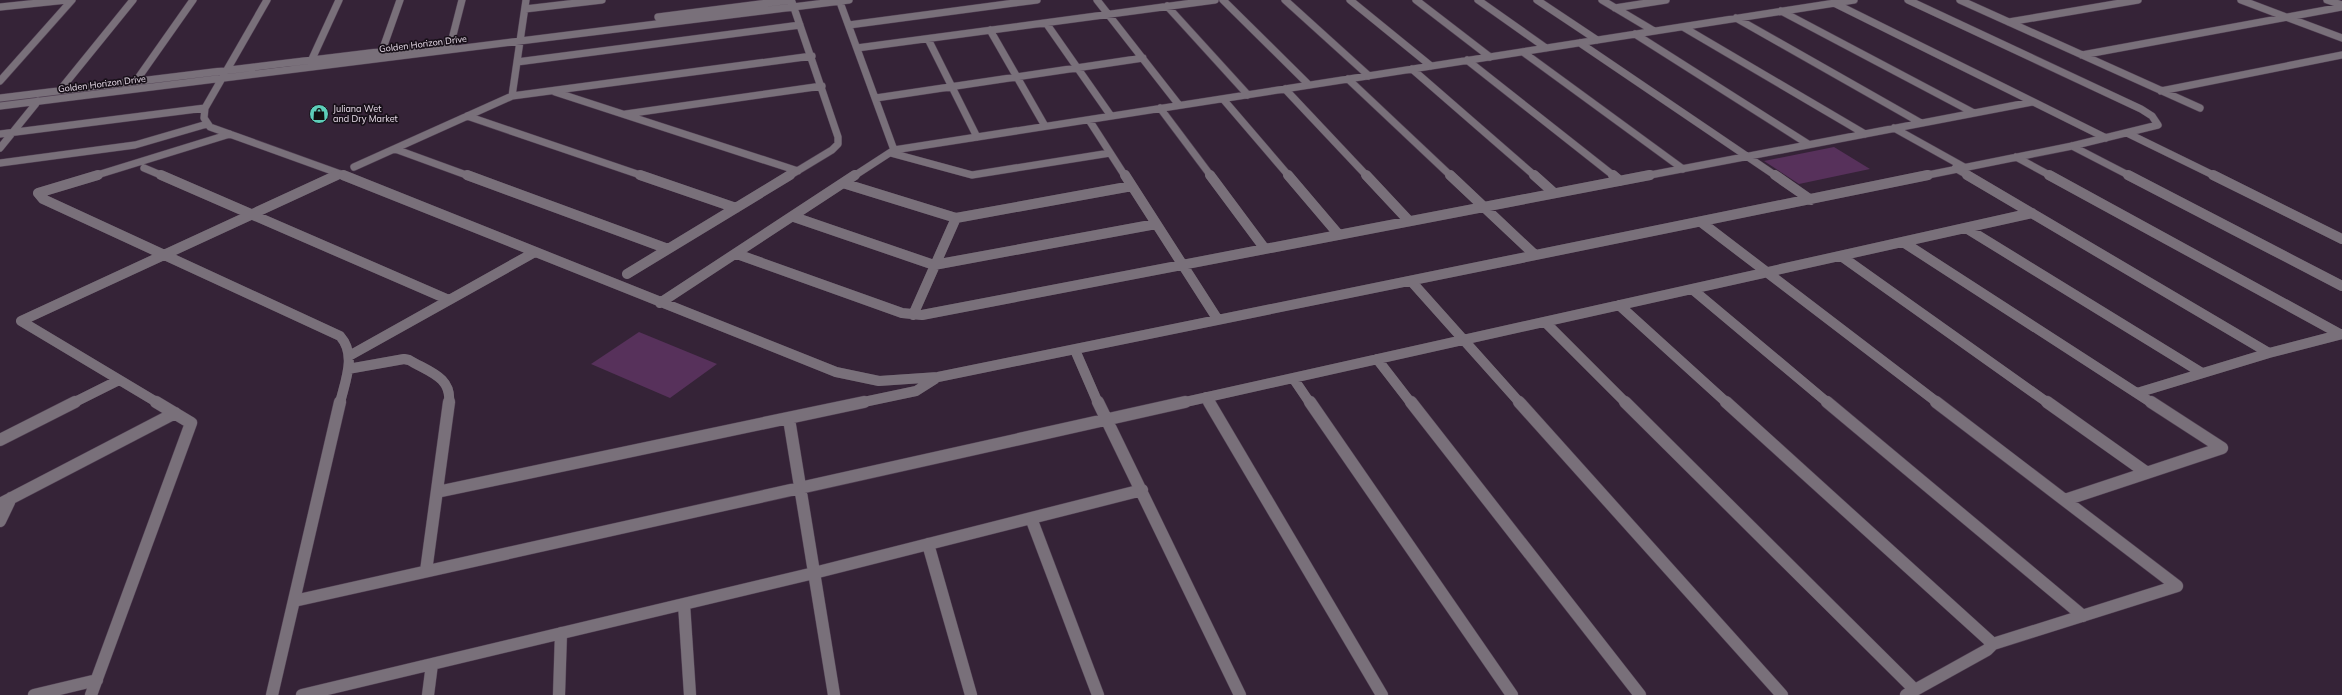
<svg xmlns="http://www.w3.org/2000/svg" width="2342" height="695" viewBox="0 0 2342 695" font-family="Mulish,sans-serif">
<rect width="100%" height="100%" fill="#352337"/>
<!-- green -->
<path fill="#57315b" d="M1834,147L1870,169L1799,184L1764,161Z
M639,332L717,364L670,398L591,364Z"/>
<g fill="none" stroke-linecap="round" stroke-linejoin="round">
<defs>
<path id="minor-far2" d="M267,0L205,108L204,118L210,127L346,176
M1097,0L1179,105
M1223,0L1309,85
M1285,0L1369,76
M1350,0L1431,66
M1416,0L1490,57
M1478,0L1546,48
M1537,0L1597,40
M1602,0L1654,31
M1908,0L2141,109L2152,116L2158,125L2072,146L1923,176
M1960,0L2200,108
M2241,0L2342,38
M2327,0L2342,5
M1834,3L2106,138
M841,5L894,150L854,176
M1167,6L1248,95
M0,7L67,0
M1615,8L1666,0
M525,9L602,0
M1781,11L1974,113
M658,17L791,0
M1736,18L1921,123
M2009,22L2138,0
M1046,23L1111,116
M849,25L1037,0
M1683,27L1865,134
M990,30L1045,126
M1635,34L1808,144
M928,39L977,137
M451,43L462,0
M1580,43L1776,176
M857,48L1215,0
M382,51L400,0
M1523,52L1683,169
M2082,55L2342,7
M312,59L339,0
M1467,60L1614,176
M517,62L800,25
M1412,69L1535,176
M1348,79L1451,176
M0,81L72,0
M136,81L193,0
M1285,89L1367,176
M60,90L133,0
M2161,91L2342,55
M555,92L798,171
M512,96L812,56
M0,98L452,43
M876,98L1143,58
M1223,99L1289,176
M0,106L849,0
M1160,108L1211,176
M626,114L822,86
M467,116L643,176
M1089,120L1125,176
M1894,128L1964,167
M2127,133L2215,176
M0,134L205,108
M2072,146L2130,176
M0,148L38,101
M395,149L469,176
M894,150L1854,0
M891,153L972,175L1110,153
M2016,157L2051,176
M0,163L135,145L207,124
M354,167L512,96L526,0
M144,168L163,176
M1955,168L1969,176
M94,176L230,134
M335,176L340,174
M789,176L832,150L838,144V137L792,2
M1645,176L2032,102"/>
<path id="minor-far1" d="M98,175L38,193L43,199L340,336C357,355 345,381 340,403
M161,175L449,300
M343,175L836,372L879,381L938,377L1928,175
M467,175L668,249
M640,175L736,208
M1125,175L1218,320
M1210,175L1265,249
M1288,175L1339,235
M1366,175L1409,221
M1450,175L1535,255
M1534,175L1554,193
M1613,175L1620,181
M1775,175L1811,200
M1967,175L2269,353
M2049,175L2340,334
M2128,175L2342,286
M2213,175L2342,239
M846,184L956,218L1132,186
M794,217L934,265L1156,224
M1701,222L1938,403
M1966,228L2202,373
M1903,242L2152,403
M737,254L902,313L922,315L1650,175
M1841,256L2048,403
M627,274L790,175
M1411,281L1520,403
M1692,289L1828,403
M660,303L855,175
M1619,305L1727,403
M913,315L956,218
M21,321L158,403
M21,321L337,175
M1545,322L1626,403
M1075,350L1098,403
M349,356L535,252
M1377,359L1411,403
M348,369L404,359L409,360C429,372 452,377 449,403
M1293,378L1310,403
M2137,393L2269,353L2342,334
M1206,397L1210,403
M73,403L119,380
M859,403L916,391L935,379
M1181,403L2032,213"/>
<path id="minor" d="M1098,402L1240,695
M1209,402L1382,695
M1310,402L1512,695
M1411,402L1640,695
M1519,402L1782,695
M1625,402L1915,690
M1726,402L1993,644
M1827,402L2083,616
M1936,402L2177,586
M2047,402L2147,473
M2151,402L2222,448
M789,419L834,695
M0,440L75,402
M437,492L864,402
M2065,500L2222,448
M0,504L175,413
M1031,518L1098,695
M0,521L11,498
M928,544L971,695
M426,571L449,402
M294,601L1185,402
M684,604L690,695
M34,695L97,680
M91,695L191,423L156,402
M272,695L340,402
M302,695L814,573L1142,490
M428,695L432,664
M559,695L561,633
M1906,695L1987,650L1993,644L2177,586"/>
</defs>
<!-- minor-far2 casing -->
<use href="#minor-far2" stroke="#524154" stroke-width="8"/>
<!-- minor-far1 casing -->
<use href="#minor-far1" stroke="#524154" stroke-width="10"/>
<!-- minor casing -->
<use href="#minor" stroke="#524154" stroke-width="13"/>
<!-- minor-far2 -->
<use href="#minor-far2" stroke="#79707a" stroke-width="7"/>
<!-- minor-far1 -->
<use href="#minor-far1" stroke="#79707a" stroke-width="10"/>
<!-- minor -->
<use href="#minor" stroke="#79707a" stroke-width="12"/>
</g>
<!-- icons -->
<defs>
<symbol id="shop-disc" viewBox="-11 -11 22 22"><circle r="9.5" fill="#5dceb9" stroke="#181019"/><path d="M-5-2.5h2.3a2.7 3.5 0 0 1 5.4 0H5L5.5 6h-11ZM-1.5-2.5h3a1.5 2.3 0 0 0-3 0Z" fill="#111"/></symbol>
</defs>
<g fill-rule="evenodd">
<use href="#shop-disc" x="308" y="103" width="22" height="22"/>
</g>
<g text-anchor="middle" stroke-width="3.5" stroke-linejoin="round" paint-order="stroke">
<!-- far-street labels -->
<g font-size="9" fill="#eadeeb" stroke="#181019">
<text transform="translate(423 44) rotate(-7)" y="3">Golden Horizon Drive</text>
<text transform="translate(102 84) rotate(-7)" y="3">Golden Horizon Drive</text>
</g>
<!-- far-poi labels -->
<g font-size="9" fill="#eadeeb" stroke="#181019" text-anchor="start">
<text x="333" y="112">Juliana Wet<tspan x="333" dy="10">and Dry Market</tspan></text>
</g>
</g>
</svg>
